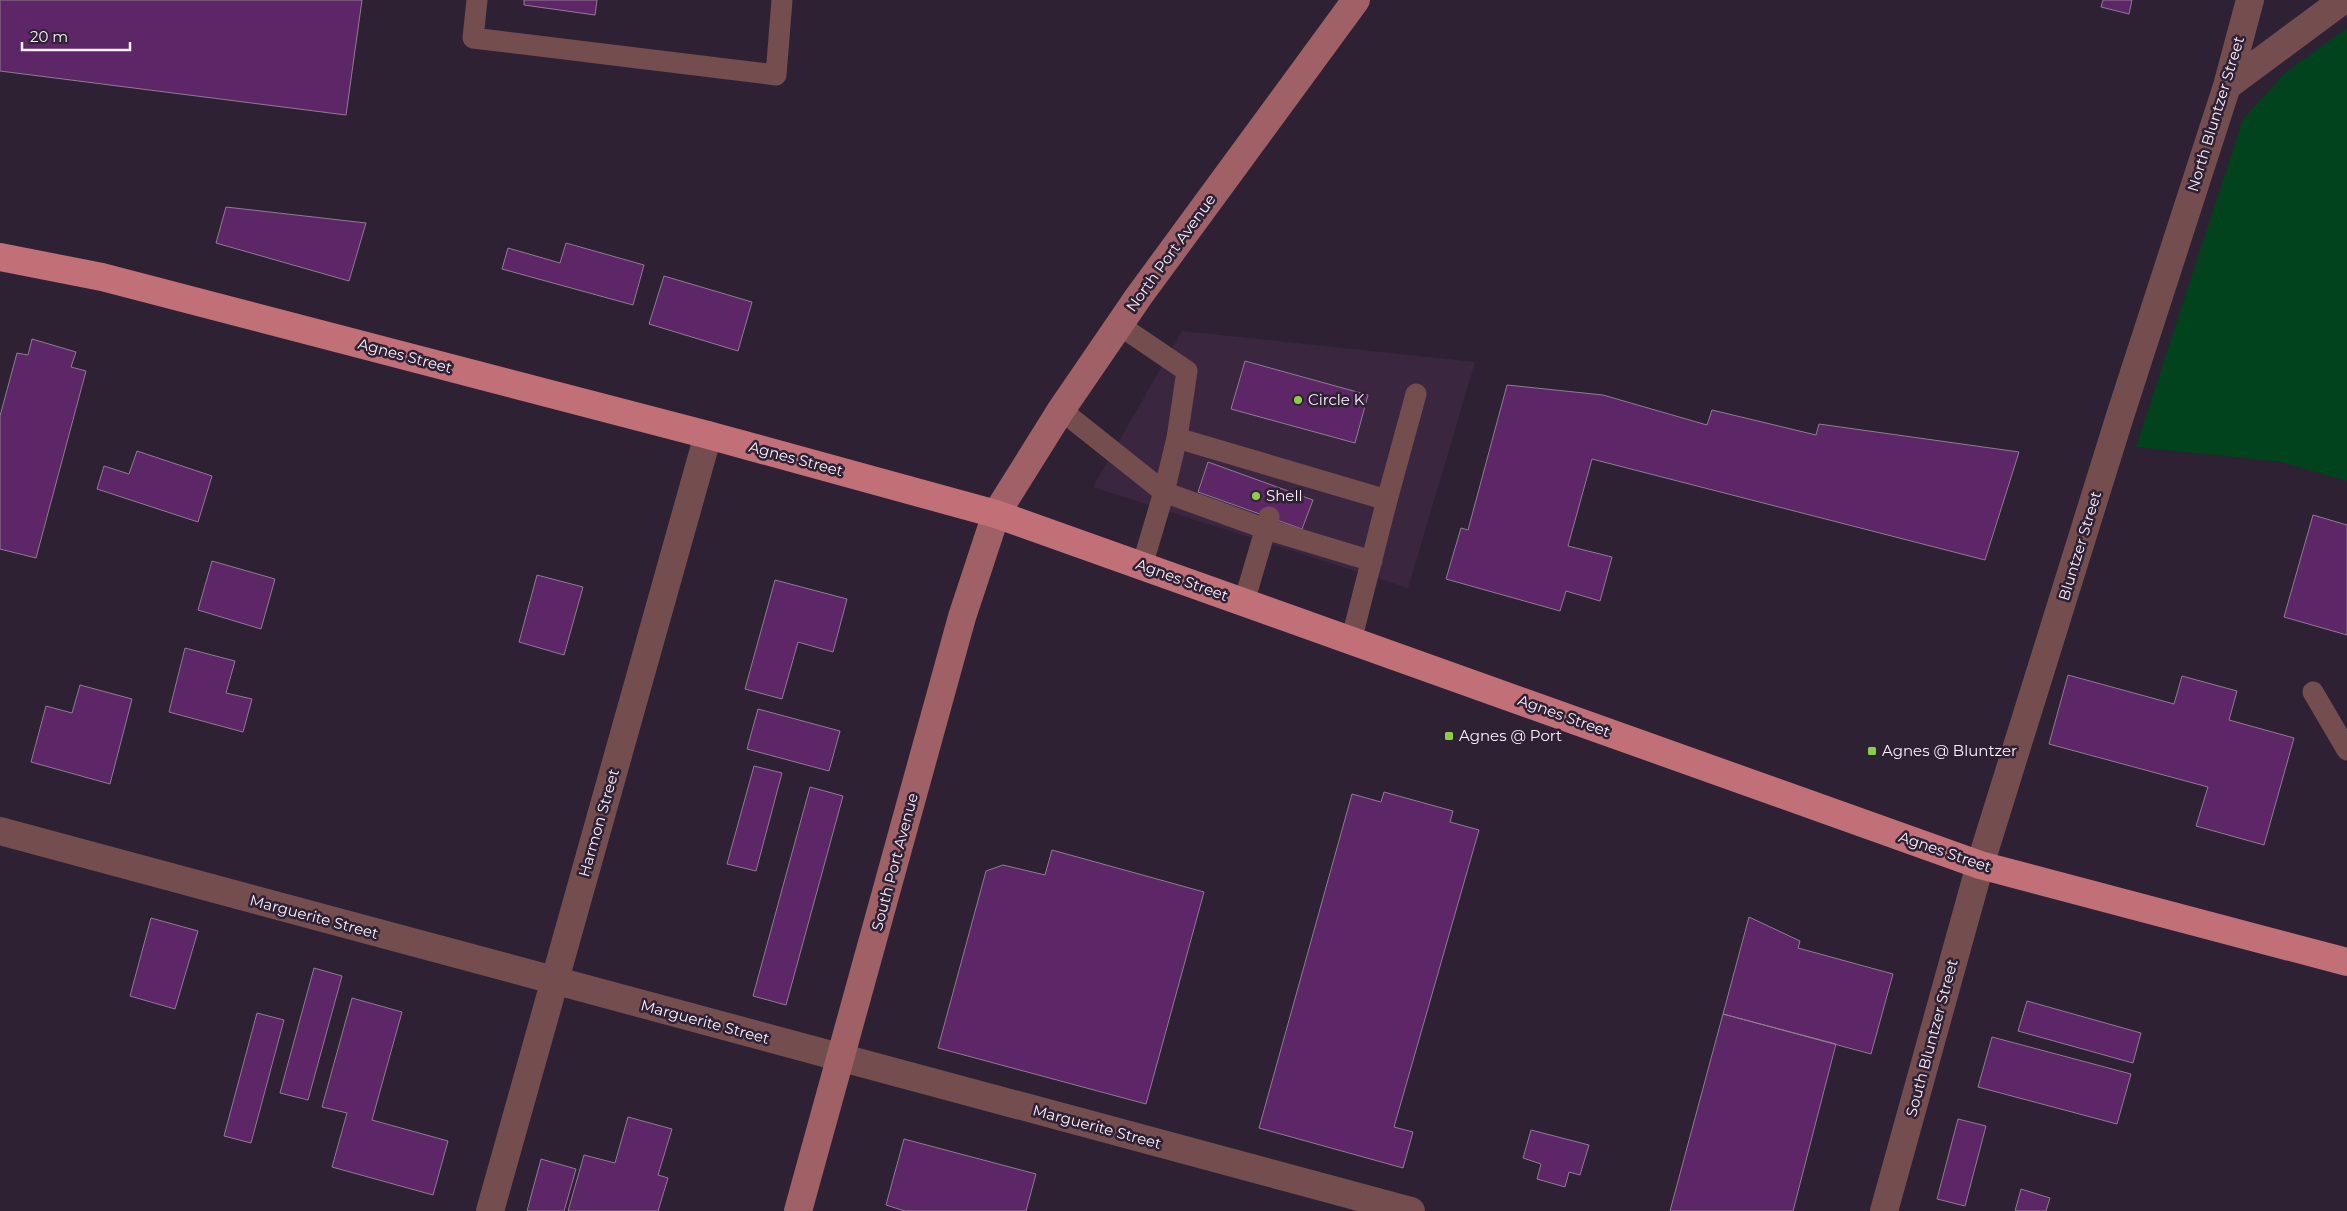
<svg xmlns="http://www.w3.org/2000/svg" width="2347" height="1211" viewBox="0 0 2347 1211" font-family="Montserrat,sans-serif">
<rect width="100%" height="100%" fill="#2f2134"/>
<!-- built -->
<path fill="#3a273f" d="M1182,331L1475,362L1408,588L1093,487Z"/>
<!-- green -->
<path fill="#01431c" d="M2347,28V481L2281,462L2136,447L2243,119L2286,72Z"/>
<!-- building -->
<path fill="#5d2666" stroke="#8f7c92" d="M0,0H362L346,115L0,71Z
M524,0H597L595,15L524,5Z
M2103,0H2132L2129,14L2101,7Z
M226,207L366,223L349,281L216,243Z
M566,243L644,265L633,305L502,269L508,248L560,263Z
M664,276L752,302L738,351L649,324Z
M32,339L76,352L71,367L86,371L36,558L0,549V416L17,353L28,355Z
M1245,361L1368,395L1355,443L1231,409Z
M1507,385L1603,395L1707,425L1712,410L1816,435L1819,424L2019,452L1985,560L1592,459L1568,546L1612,557L1600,601L1566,591L1560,611L1446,579L1461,528L1468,530Z
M137,451L212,476L198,522L97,489L104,466L129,474Z
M1208,462L1313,500L1302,529L1198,492Z
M2313,515L2347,525V635L2284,617Z
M212,561L275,579L261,629L198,610Z
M537,575L583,587L564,655L519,642Z
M775,580L847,599L833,652L798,642L782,699L745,689Z
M185,648L235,661L226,693L252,699L243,732L169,712Z
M2068,675L2174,704L2182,676L2237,691L2229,720L2294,738L2264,845L2196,826L2208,787L2049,744Z
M80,685L132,699L110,784L31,762L46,706L72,713Z
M758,709L840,731L829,771L747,749Z
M754,766L782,773L756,871L727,864Z
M810,787L843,796L786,1005L753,996Z
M1384,792L1453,811L1450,822L1479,830L1394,1127L1413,1132L1403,1168L1259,1128L1352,794L1381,802Z
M1052,850L1204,892L1146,1104L938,1048L986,871L1003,865L1045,875Z
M1749,917L1800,941L1798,948L1893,974L1871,1054L1723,1014Z
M151,918L198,931L175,1009L130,996Z
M314,968L342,976L308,1100L280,1093Z
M352,998L402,1012L372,1120L448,1141L433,1195L332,1167L347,1113L322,1107Z
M2027,1001L2141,1033L2133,1063L2018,1031Z
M257,1013L284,1020L251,1143L224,1136Z
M1723,1014L1836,1044L1793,1211H1670Z
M1992,1037L2131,1074L2117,1124L1978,1087Z
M628,1117L672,1129L658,1175L668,1178L658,1211H568L584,1155L615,1163Z
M1958,1119L1986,1126L1965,1206L1937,1199Z
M1531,1130L1589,1145L1580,1175L1569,1172L1565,1187L1537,1179L1541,1164L1523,1158Z
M904,1139L1036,1174L1026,1211H905L886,1205Z
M541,1159L576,1169L564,1211H527Z
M2021,1189L2050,1198L2046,1211H2015Z"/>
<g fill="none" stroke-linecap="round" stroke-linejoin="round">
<!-- service -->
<path stroke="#744d4f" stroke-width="21" d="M477,0L473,38L776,75L782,0
M1119,325L1187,371L1177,438
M1061,410L1164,492L1266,529L1372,561
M1387,500L1416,394
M1142,566L1164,492L1177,438L1387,500L1351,641
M1244,602L1269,517
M2313,692L2347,750"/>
<!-- minor -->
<path stroke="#744d4f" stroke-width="28" d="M2227,86L2343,0
M0,831L1411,1211
M490,1211L708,435
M1884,1211L1980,865L2120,416L2227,86L2250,0"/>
<!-- secondary -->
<path stroke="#9f6166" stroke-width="28" d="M798,1211L962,617L996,514L1061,410L1139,296L1356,0"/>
<!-- primary -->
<path stroke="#c07076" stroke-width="28" d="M0,257L102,277L708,435L996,514L1980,865L2347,962"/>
</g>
<!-- markers -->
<g fill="#8bce46" stroke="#2f2134" stroke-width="2">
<circle cx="1298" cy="400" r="5"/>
<circle cx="1256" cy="496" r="5"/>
<rect x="1444" y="731" width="10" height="10" rx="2.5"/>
<rect x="1867" y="746" width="10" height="10" rx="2.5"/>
</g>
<g text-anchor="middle" stroke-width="5" stroke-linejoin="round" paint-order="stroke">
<!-- street labels -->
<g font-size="15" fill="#fbf1fe" stroke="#2f2134">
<text transform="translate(2216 114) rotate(-73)" y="5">North Bluntzer Street</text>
<text transform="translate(1171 253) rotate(-54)" y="5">North Port Avenue</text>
<text transform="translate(405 356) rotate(15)" y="5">Agnes Street</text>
<text transform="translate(796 459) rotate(15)" y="5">Agnes Street</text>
<text transform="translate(2080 546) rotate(-73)" y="5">Bluntzer Street</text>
<text transform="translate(1182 580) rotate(20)" y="5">Agnes Street</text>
<text transform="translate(1564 716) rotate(20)" y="5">Agnes Street</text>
<text transform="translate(599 823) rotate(-74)" y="5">Harmon Street</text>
<text transform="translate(1945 852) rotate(19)" y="5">Agnes Street</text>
<text transform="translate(895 862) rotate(-75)" y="5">South Port Avenue</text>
<text transform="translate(314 917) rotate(15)" y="5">Marguerite Street</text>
<text transform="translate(705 1022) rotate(15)" y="5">Marguerite Street</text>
<text transform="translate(1932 1038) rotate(-75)" y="5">South Bluntzer Street</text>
<text transform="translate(1097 1127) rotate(15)" y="5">Marguerite Street</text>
</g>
<!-- poi labels -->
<g font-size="15" fill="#fbf1fe" stroke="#2f2134" text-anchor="start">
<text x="1308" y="405">Circle K</text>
<text x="1266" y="501">Shell</text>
<text x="1459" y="741">Agnes @ Port</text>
<text x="1882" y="756">Agnes @ Bluntzer</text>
</g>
</g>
<!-- scale -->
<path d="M22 42v8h108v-8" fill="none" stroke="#fbf1fe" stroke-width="2.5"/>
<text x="30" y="42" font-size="15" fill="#fbf1fe" stroke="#2f2134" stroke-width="4" paint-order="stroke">20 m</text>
</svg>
